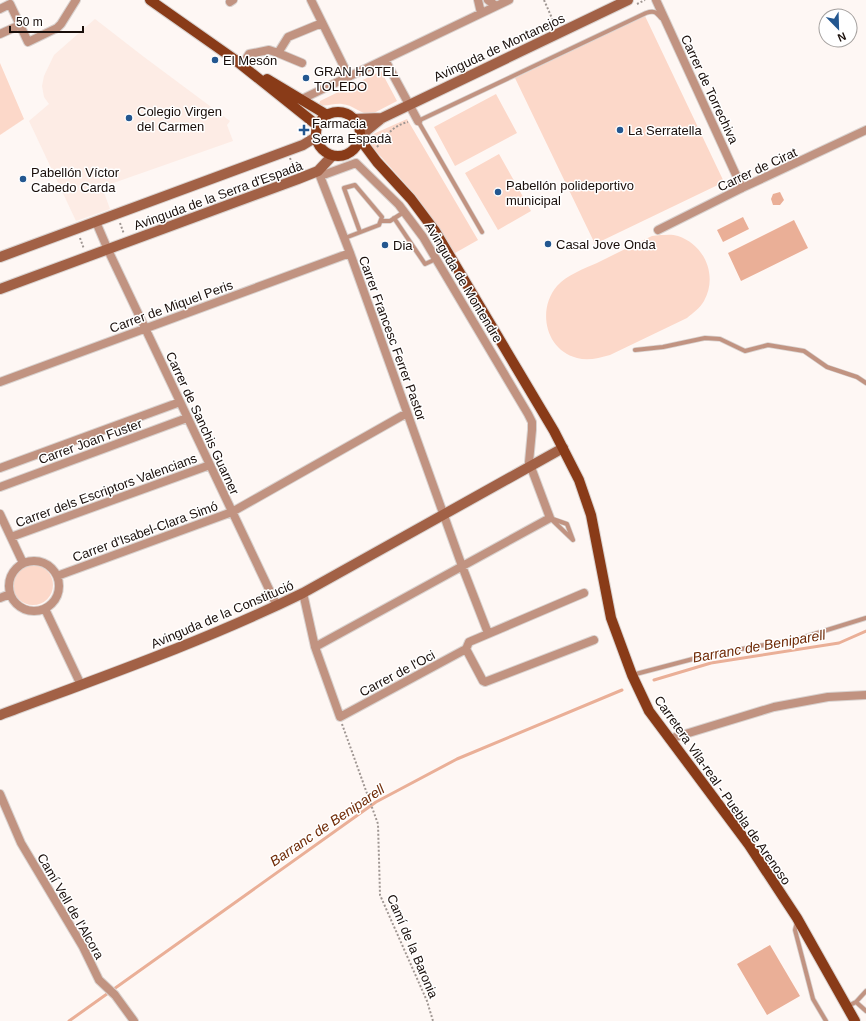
<svg xmlns="http://www.w3.org/2000/svg" width="866" height="1021" viewBox="0 0 866 1021" font-family="Helvetica,sans-serif">
<rect width="100%" height="100%" fill="#fef7f4"/>
<!-- built -->
<path fill="#fdece5" d="M95,19L144,57L230,121L227,125L233,141L102,187L110,209L76,221L29,121L49,104L44,97L42,86L44,76L54,55Z"/>
<!-- green -->
<path fill="#fcd8c9" d="M645,16L724,182L595,244L515,78Z
M0,63L24,119L0,135Z
M381,71L397,101L370,115C360,113 353,105 342,104C335,103 326,107 319,105L320,101Z
M496,94L517,133L455,166L434,127Z
M407,119L478,240L455,253L416,196L367,141L371,135Z
M499,154L531,211L498,230L465,173Z
M660,235C666,235 672,234 678,236C705,245 718,276 704,301C700,308 693,313 687,318L610,355C599,358 588,361 577,358C545,350 537,309 557,286C567,275 583,269 597,263C615,254 633,245 652,236Z
M13 585a20 20 0 1 1 40 0a20 20 0 1 1-40 0Z"/>
<!-- water -->
<path fill="#eaaf97" d="M780,192L784,200L780,205H773L771,199L773,194Z
M743,217L749,229L723,242L717,230Z
M794,220L808,248L741,281L728,253Z
M770,945L800,996L767,1015L737,964Z"/>
<g fill="none" stroke-linecap="round" stroke-linejoin="round">
<!-- stream -->
<path stroke="#eaaf97" stroke-width="3" d="M654,680L711,663L839,643L866,631
M69,1021L376,802L457,759L622,690"/>
<defs>
<path id="lane" d="M394,218L425,264L436,259
M381,221H390L404,212
M482,232L418,121L646,13C654,10 656,12 661,18
M345,238L379,225L382,217L355,185L344,188L360,232
M635,350L663,347L705,338L720,339L745,351L768,345L804,351L827,367L857,377L866,383
M550,518L567,524L573,540Z
M632,675L708,655L798,639L866,618
M797,922L795,930L813,999L826,1021
M856,1002L866,1011
M848,1006L856,1002L866,991"/>
<path id="street" d="M311,0L349,77
M478,0L481,13
M488,0L496,6
M656,0L742,188
M230,2L233,0
M0,9L10,4L20,25L0,34
M20,25L28,42L57,28L61,24L76,0
M278,53L302,63
M385,60L418,121
M243,64L249,54L269,50L278,53L288,37L322,23
M302,99L509,0
M318,171L350,253L462,566L488,633
M96,222L108,250L277,606
M658,230L742,188L866,130
M0,382L350,253
M0,468L180,402
M0,487L187,418
M0,514L23,563
M11,537L210,465
M9 586a25 25 0 1 1 50 0a25 25 0 1 1-50 0Z
M57,576L232,512L407,413
M303,593L315,647L340,717L466,649
M584,593L469,642L466,649L483,681L485,682L594,640
M0,598L10,594
M45,609L81,685
M315,647L550,518L529,462L532,430V422L528,414L423,237L399,205L356,163L326,174L318,171
M669,739L774,707L828,697L866,695
M0,794L21,843L83,947L99,980L115,995L134,1021"/>
<path id="secondary" d="M354,119L382,118
M360,136L382,118L628,0
M0,257L303,145L316,137
M0,289L298,179L318,171L332,156
M0,715C102,677 205,641 303,593L563,448"/>
<path id="primary" d="M150,0L234,59L318,126
M267,79L327,115
M316 134a22 22 0 1 1 44 0a22 22 0 1 1-44 0Z
M359,138L377,162L411,199L435,231L554,431L579,480L591,515L611,618L632,675L649,711L749,845L797,918L855,1021"/>
</defs>
<!-- lane casing -->
<use href="#lane" stroke="#d9d2cf" stroke-width="5.5"/>
<!-- street casing -->
<use href="#street" stroke="#d9d2cf" stroke-width="10"/>
<!-- secondary casing -->
<use href="#secondary" stroke="#d9d2cf" stroke-width="12"/>
<!-- primary casing -->
<use href="#primary" stroke="#d9d2cf" stroke-width="12"/>
<!-- path -->
<path stroke="#9f9692" stroke-width="2" stroke-dasharray="2 2" stroke-linecap="butt" d="M544,0L555,25
M637,4L645,0
M377,147C387,135 392,126 408,122
M290,158L295,171
M120,223L124,234
M80,238L84,249
M342,724L378,824L380,895L427,1001L433,1021"/>
<!-- lane -->
<use href="#lane" stroke="#c19381" stroke-width="4"/>
<!-- street -->
<use href="#street" stroke="#c19381" stroke-width="8"/>
<!-- secondary -->
<use href="#secondary" stroke="#a26146" stroke-width="10"/>
<!-- primary -->
<use href="#primary" stroke="#893b18" stroke-width="10"/>
</g>
<!-- markers -->
<g fill="#235790" stroke="#fff" stroke-width="1.5">
<circle cx="215" cy="60" r="4"/>
<circle cx="306" cy="78" r="4"/>
<circle cx="129" cy="118" r="4"/>
<path d="M302 124h4v4h4v4h-4v4h-4v-4h-4v-4h4z"/>
<circle cx="620" cy="130" r="4"/>
<circle cx="23" cy="179" r="4"/>
<circle cx="498" cy="192" r="4"/>
<circle cx="548" cy="244" r="4"/>
<circle cx="385" cy="245" r="4"/>
</g>
<g text-anchor="middle" stroke-width="3" stroke-linejoin="round" paint-order="stroke">
<!-- street labels -->
<g font-size="13" fill="#190e0a" stroke="#fff">
<text transform="translate(499 47) rotate(-25)" y="5">Avinguda de Montanejos</text>
<text transform="translate(710 89) rotate(65)" y="5">Carrer de Torrechiva</text>
<text transform="translate(757 169) rotate(-25)" y="5">Carrer de Cirat</text>
<text transform="translate(218 195) rotate(-20)" y="5">Avinguda de la Serra d'Espadà</text>
<text transform="translate(464 282) rotate(59)" y="5">Avinguda de Montendre</text>
<text transform="translate(171 306) rotate(-20)" y="5">Carrer de Miquel Peris</text>
<text transform="translate(393 338) rotate(70)" y="5">Carrer Francesc Ferrer Pastor</text>
<text transform="translate(203 423) rotate(65)" y="5">Carrer de Sanchis Guarner</text>
<text transform="translate(90 441) rotate(-20)" y="5">Carrer Joan Fuster</text>
<text transform="translate(106 490) rotate(-20)" y="5">Carrer dels Escriptors Valencians</text>
<text transform="translate(145 531) rotate(-20)" y="5">Carrer d'Isabel-Clara Simó</text>
<text transform="translate(222 614) rotate(-23)" y="5">Avinguda de la Constitució</text>
<text transform="translate(397 673) rotate(-28)" y="5">Carrer de l'Oci</text>
<text transform="translate(723 790) rotate(55)" y="5">Carretera Vila-real - Puebla de Arenoso</text>
<text transform="translate(71 906) rotate(60)" y="5">Camí Vell de l'Alcora</text>
<text transform="translate(413 946) rotate(67)" y="5">Camí de la Baronia</text>
</g>
<!-- poi labels -->
<g font-size="13" fill="#190e0a" stroke="#fff" text-anchor="start">
<text x="223" y="65">El Mesón</text>
<text x="314" y="76">GRAN HOTEL<tspan x="314" dy="15">TOLEDO</tspan></text>
<text x="137" y="116">Colegio Virgen<tspan x="137" dy="15">del Carmen</tspan></text>
<text x="312" y="128">Farmacia<tspan x="312" dy="15">Serra Espadà</tspan></text>
<text x="628" y="135">La Serratella</text>
<text x="31" y="177">Pabellón Víctor<tspan x="31" dy="15">Cabedo Carda</tspan></text>
<text x="506" y="190">Pabellón polideportivo<tspan x="506" dy="15">municipal</tspan></text>
<text x="556" y="249">Casal Jove Onda</text>
<text x="393" y="250">Dia</text>
</g>
<!-- water labels -->
<g font-size="14" font-style="italic" fill="#6f2a06" stroke="#fff">
<text transform="translate(759 646) rotate(-10)" y="5">Barranc de Beniparell</text>
<text transform="translate(327 825) rotate(-34)" y="5">Barranc de Beniparell</text>
</g>
</g>
<!-- north arrow -->
<g transform="translate(838 28) rotate(157)"><circle r="19" fill="#ffffff" stroke="#a39f9d"/>
<path d="M0-3L7 15L0 10L-7 15Z" fill="#235790"/>
<text y="-6" font-size="11" font-weight="bold" text-anchor="middle" fill="#190e0a">N</text>
</g>
<!-- scale -->
<path d="M10 26v6h73v-6" fill="none" stroke="#190e0a" stroke-width="2"/>
<text x="16" y="26" font-size="12" fill="#190e0a" stroke="#ffffff" stroke-width="3" paint-order="stroke">50 m</text>
</svg>
